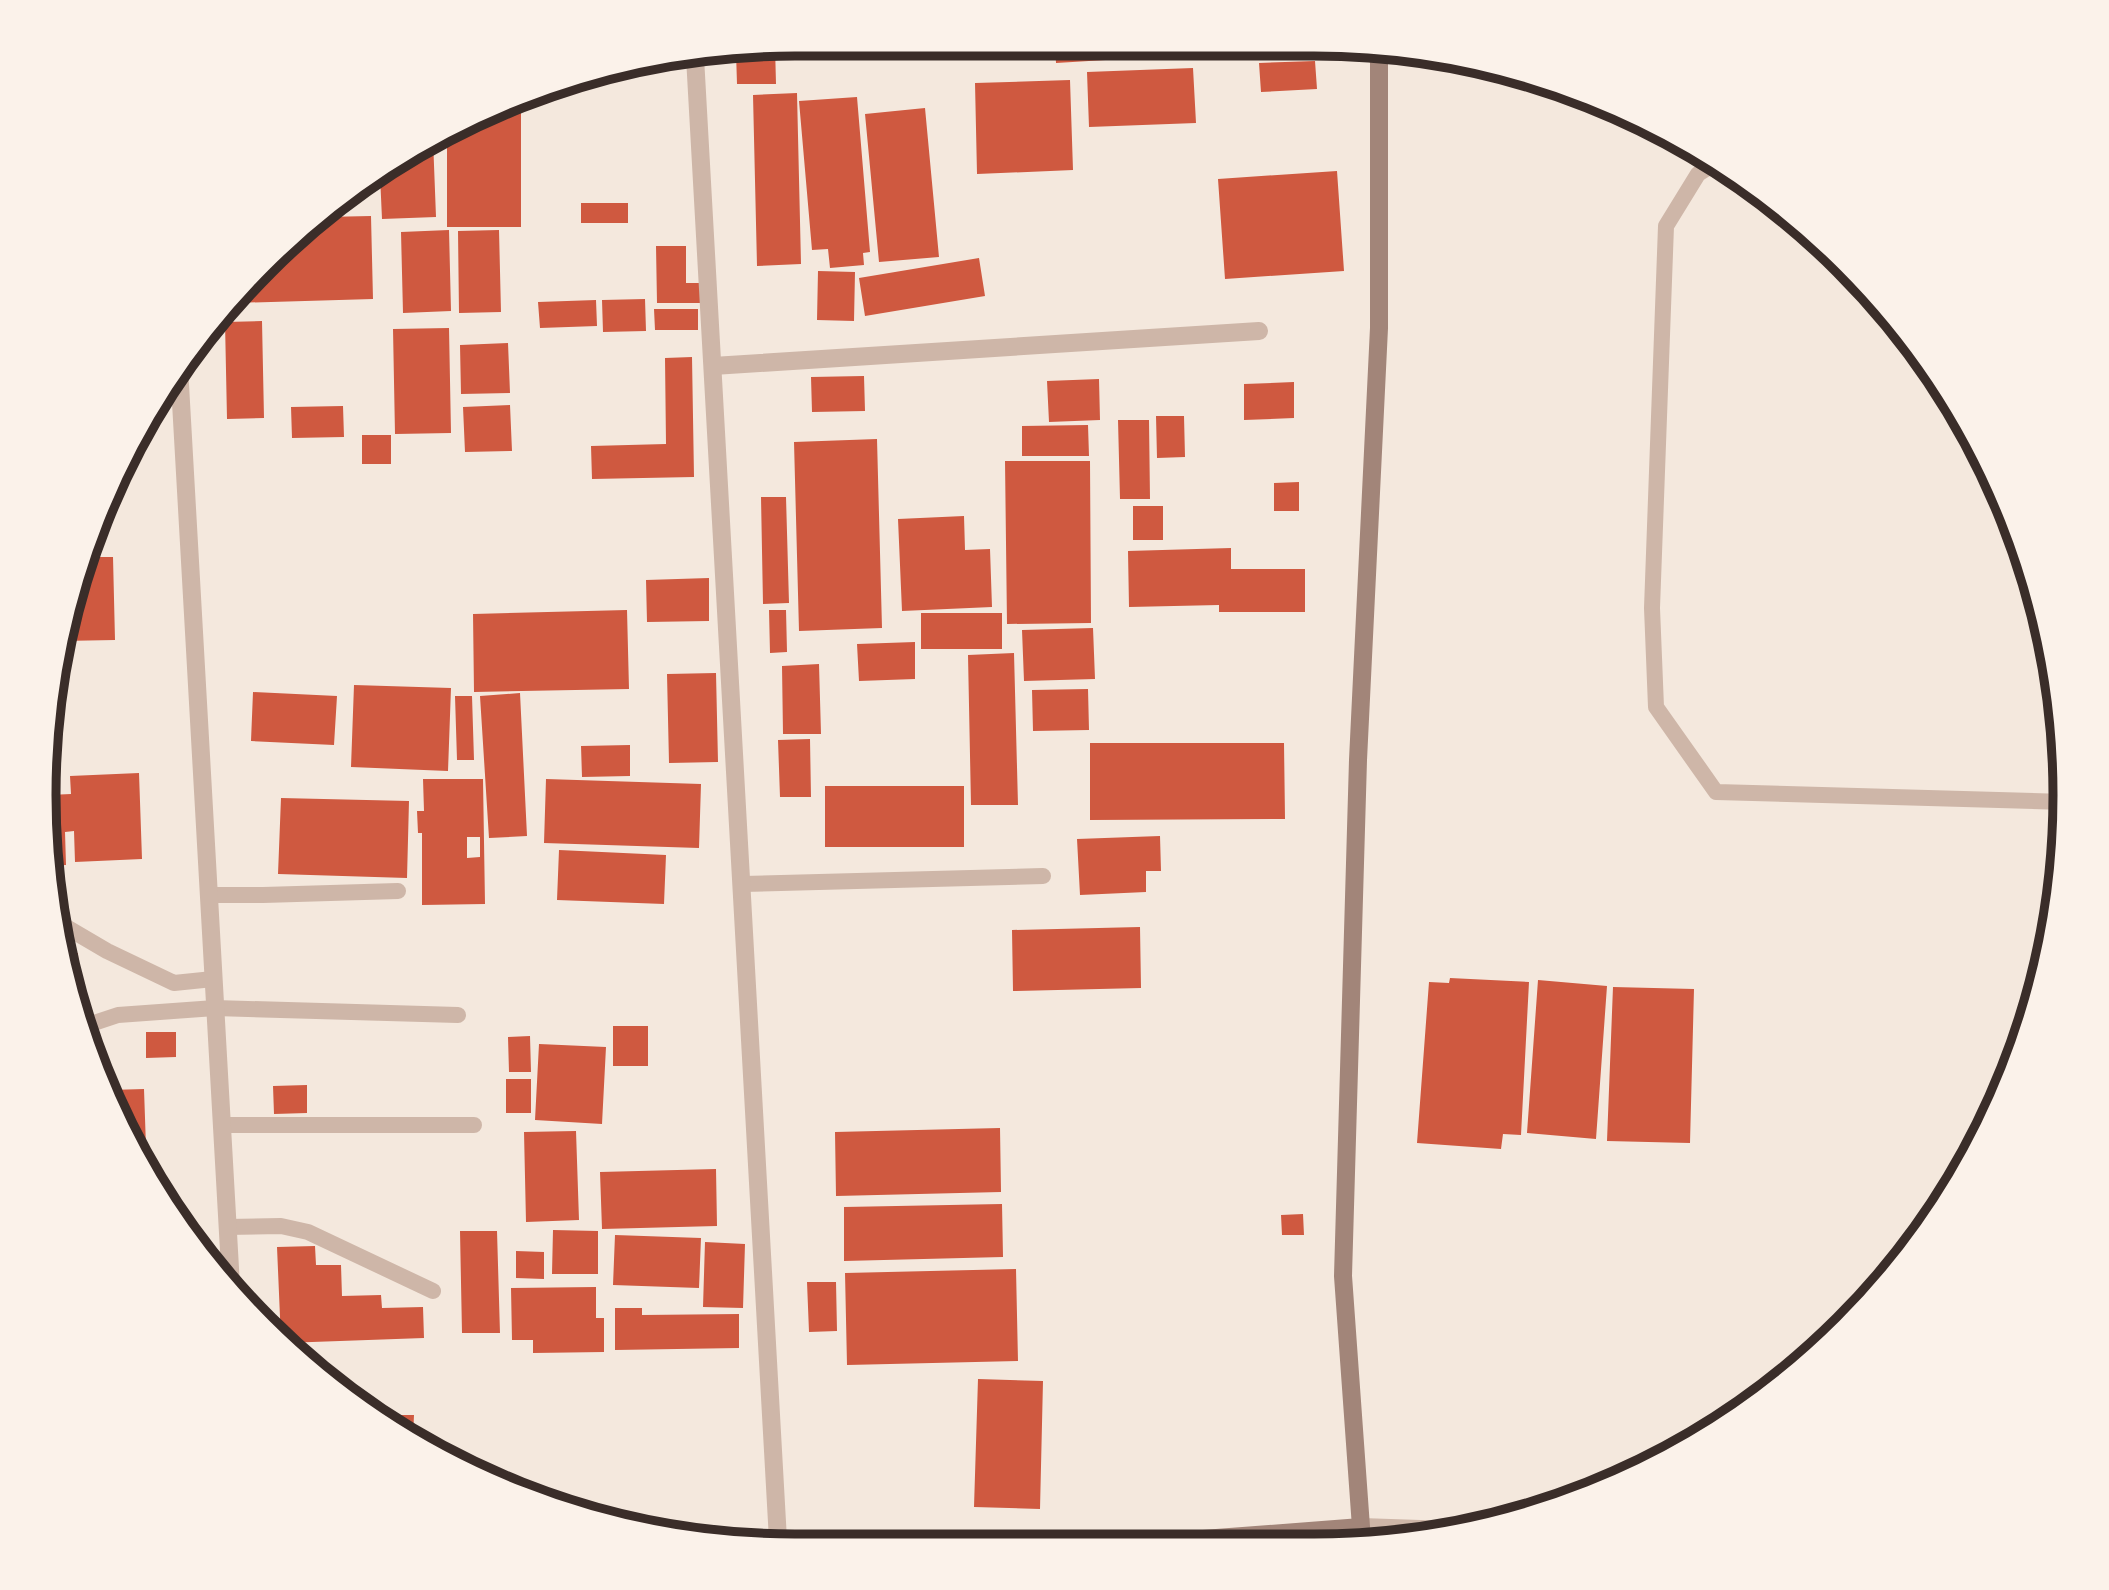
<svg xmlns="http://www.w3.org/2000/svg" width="2109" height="1590" viewBox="0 0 2109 1590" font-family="'Work Sans',sans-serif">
<rect width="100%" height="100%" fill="#f4e8dd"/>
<!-- building -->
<path fill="#cf5940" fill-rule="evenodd" d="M882,44H924V49L883,50Z
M1055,44L1154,45L1155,57L1056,63Z
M1162,45H1249V53L1162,52Z
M775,46L776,84H737L736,52Z
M1315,61L1317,89L1261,92L1259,63Z
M1193,68L1196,123L1089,127L1087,72Z
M1070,80L1073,170L977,174L975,83Z
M797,93L801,264L757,266L753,95Z
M857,97L870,252L863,253L864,265L830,268L828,249L812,250L799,101Z
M521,102V227H447V133Z
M925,108L939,257L879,262L865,114Z
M433,139L436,217L382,219L380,175L419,145Z
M1337,171L1344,271L1225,279L1218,179Z
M581,203H628V223H581Z
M371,216L373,299L232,303L264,264L324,217Z
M449,230L451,311L403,313L401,232Z
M499,230L501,312L459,313L458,231Z
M656,246H686V283H707V303H657Z
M979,258L985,296L865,316L859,278Z
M818,271L855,272L854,321L817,320Z
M645,299L646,331L603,332L602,300Z
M596,300L597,326L540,328L538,302Z
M654,309H698V330H655Z
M262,321L264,418L227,419L225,322Z
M449,328L451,433L395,434L393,329Z
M508,343L510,393L461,394L460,345Z
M692,357L694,477L592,479L591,446L666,444L665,358Z
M864,376L865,411L812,412L811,377Z
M1099,379L1100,420L1049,422L1047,381Z
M1294,382V418L1244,420V384Z
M510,405L512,451L465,452L463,407Z
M343,406L344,437L292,438L291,407Z
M1156,416H1184L1185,457L1157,458Z
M1118,420H1149L1150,499H1120Z
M1088,425L1089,456H1022V426Z
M362,435H391V464H362Z
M877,439L882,628L799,631L794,442Z
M1005,461H1090L1091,623L1007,624Z
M1299,482V511H1274V483Z
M761,497H786L789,603L763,604Z
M1133,506H1163V540H1133Z
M964,516L965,550L990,549L992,607L902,611L898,519Z
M1231,548V569H1305V612H1219V605L1129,607L1128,551Z
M89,557H113L115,640L61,641Z
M709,578V621L647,622L646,580Z
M627,610L629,689L474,692L473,614Z
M769,610H786L787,652L770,653Z
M921,613H1002V649H921Z
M1093,628L1095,679L1024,681L1022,630Z
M915,642V679L859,681L857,644Z
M1014,653L1018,805H971L968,655Z
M819,664L821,734H783L782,666Z
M716,673L718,762L669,763L667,674Z
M354,685L451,688L448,771L351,767Z
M1088,689L1089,730L1033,731L1032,690Z
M253,692L337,696L334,745L251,741Z
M520,693L527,836L489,838L480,696Z
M455,696H472L474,760H457Z
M810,739L811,797H780L778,740Z
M1090,743H1284L1285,819L1090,820Z
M630,745V776L582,777L581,746Z
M139,773L142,859L75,862L74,831L65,832L66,865L50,866L45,844L49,795L71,794L70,776Z
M423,779H483L485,904L422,905V833H418L417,811H424ZM467,837H480V857L467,858Z
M546,779L701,784L699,848L544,843Z
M825,786H964V847H825Z
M281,798L409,801L407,878L278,874Z
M1160,836L1161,871H1146V892L1080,895L1077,839Z
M559,850L666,855L664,904L557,900Z
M1140,927L1141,988L1013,991L1012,930Z
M67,953H78L79,986H74Z
M1450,978L1529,982L1521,1135L1503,1134L1501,1149L1417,1143L1429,982L1449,983Z
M1538,980L1607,986L1596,1139L1527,1133Z
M1613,987L1694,989L1690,1143L1607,1141Z
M613,1026H648V1066H613Z
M146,1032H176V1057L146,1058Z
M530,1036L531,1072H509L508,1037Z
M539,1044L606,1047L602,1124L535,1120Z
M506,1079H531V1113H506Z
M307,1085V1113L274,1114L273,1086Z
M144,1089L146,1147H138L110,1090Z
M1000,1128L1001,1192L836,1196L835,1132Z
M576,1131L579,1220L526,1222L524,1132Z
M716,1169L717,1226L602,1229L600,1172Z
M1002,1204L1003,1257L844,1261V1207Z
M1303,1214L1304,1235H1282L1281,1215Z
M553,1230L598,1231V1274H552Z
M460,1231H497L500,1333H462Z
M615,1235L701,1238L699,1288L613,1285Z
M705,1242L745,1244L743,1308L703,1307Z
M315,1246L316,1265H341L342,1296L381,1295L382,1308L423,1307L424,1338L284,1343L281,1340L277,1247Z
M516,1251L544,1252V1279L516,1278Z
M1016,1269L1018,1361L847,1365L845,1273Z
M807,1282H836L837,1331L809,1332Z
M596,1287V1318H604V1352L533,1353V1340H512L511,1288Z
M615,1308H642V1315L739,1314V1348L615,1350Z
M978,1379L1043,1381L1040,1509L974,1507Z
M391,1415H414L413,1437L390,1426Z"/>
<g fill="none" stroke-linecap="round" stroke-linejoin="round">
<!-- lane -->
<path stroke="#ceb6a8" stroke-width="16" d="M1717,162L1698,174L1666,226L1652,608L1656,707L1716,792L2065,802
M743,884L1043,876
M208,895H263L398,891
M61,924L107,951L174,983L213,979
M82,1027L118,1015L215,1008L458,1015
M221,1125H474
M227,1227L281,1226L308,1232L433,1291"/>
<!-- street -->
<path stroke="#ceb6a8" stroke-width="18" d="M695,57L778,1540
M713,366L1259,331
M179,367L231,1286
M1361,1527L1450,1530"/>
<!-- secondary -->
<path stroke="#a28579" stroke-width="18" d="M1190,1540L1361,1527L1343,1276L1358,760L1379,328V48"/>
</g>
<!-- crop -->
<path d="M0 0H2109V1590H0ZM795 56H1314A739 739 0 0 1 2053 795V795A739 739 0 0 1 1314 1534H795A739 739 0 0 1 56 795V795A739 739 0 0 1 795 56Z" fill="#fbf2ea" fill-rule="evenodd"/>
<path fill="none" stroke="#3a2d29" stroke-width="9" d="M795 56H1314A739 739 0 0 1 2053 795V795A739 739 0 0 1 1314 1534H795A739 739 0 0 1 56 795V795A739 739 0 0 1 795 56Z"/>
</svg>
